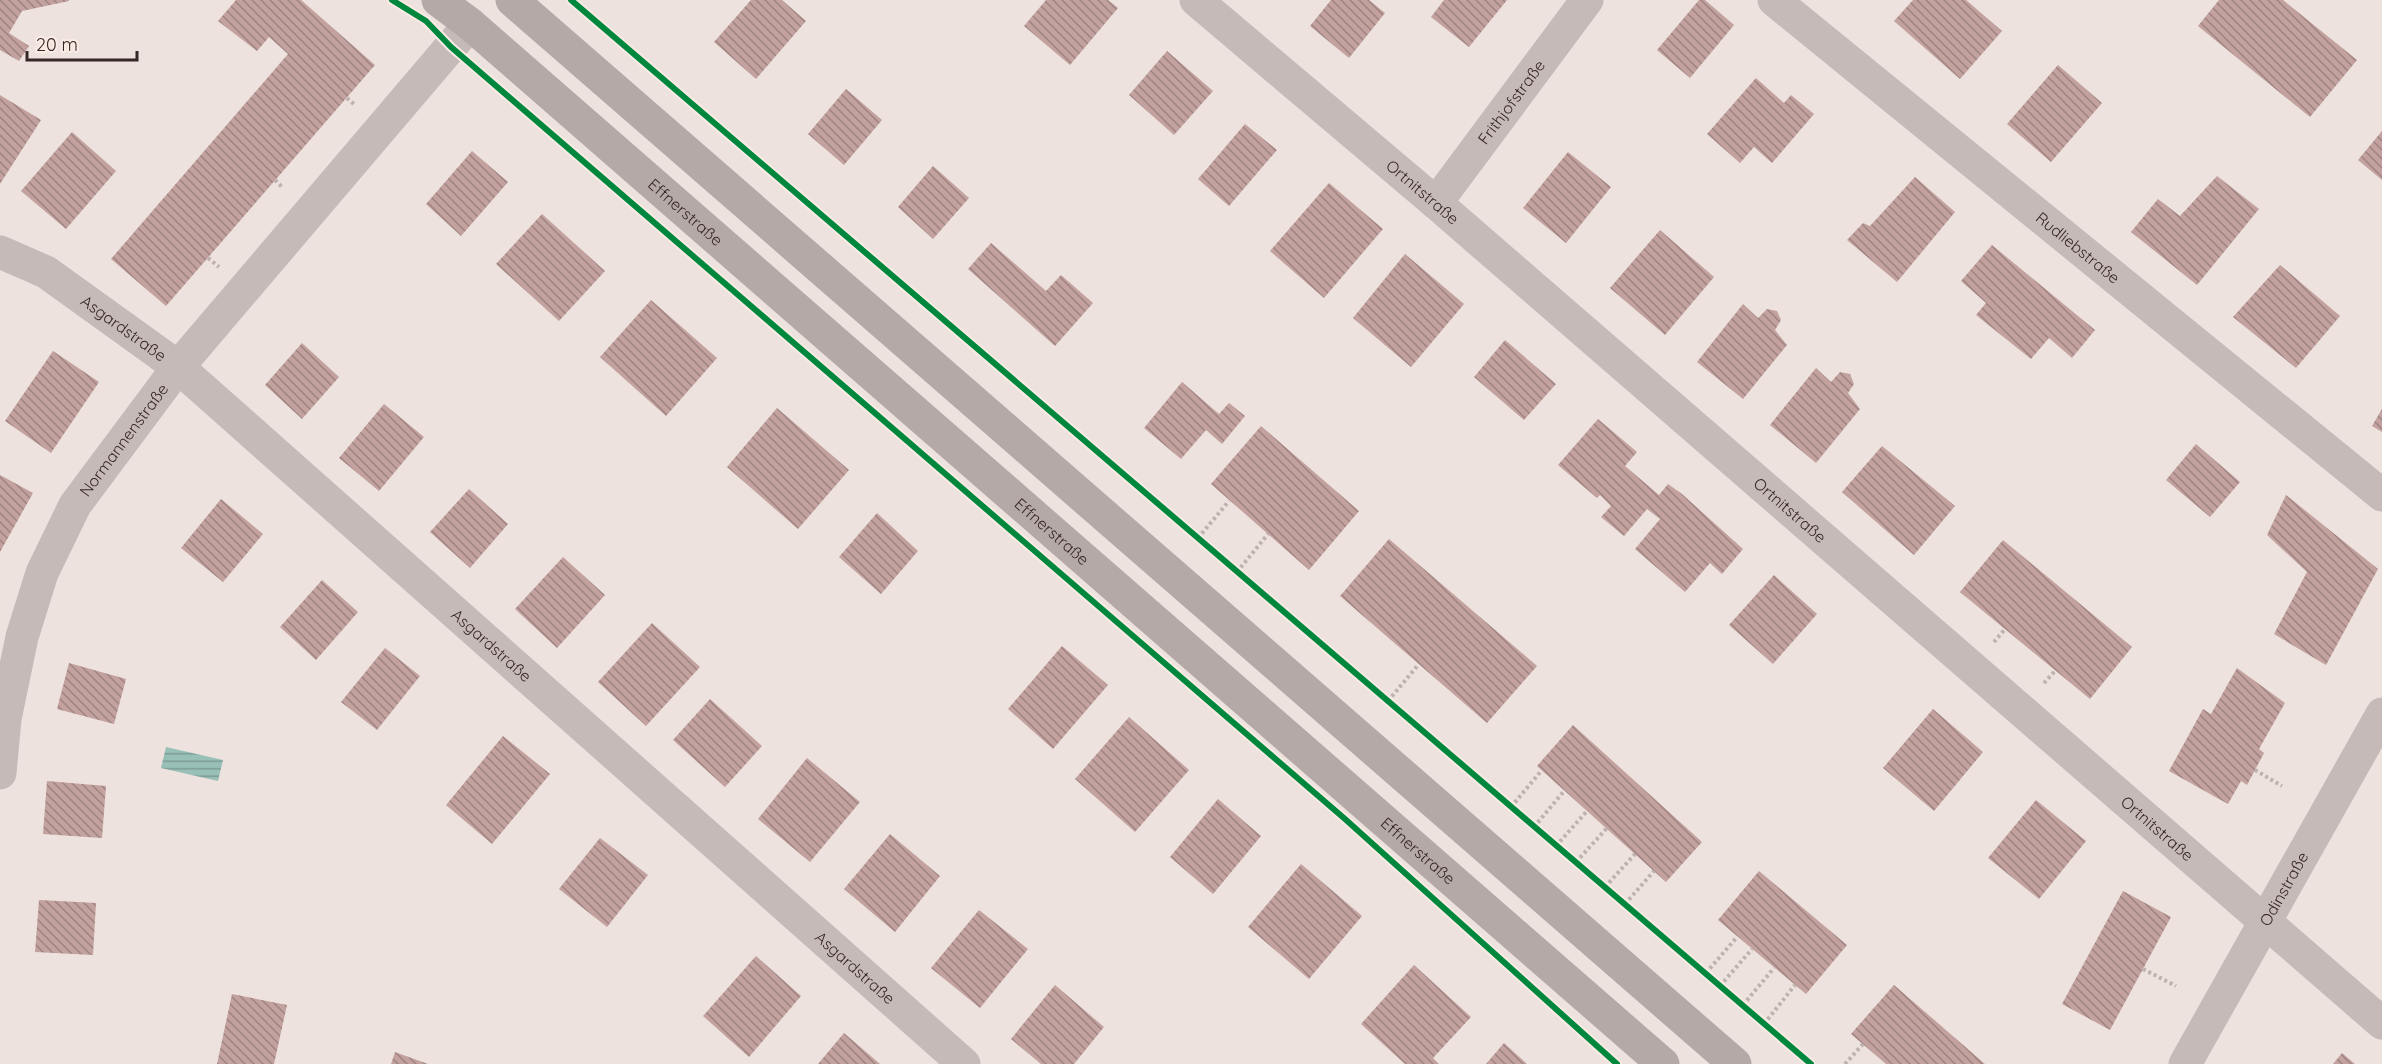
<svg xmlns="http://www.w3.org/2000/svg" width="2382" height="1064" viewBox="0 0 2382 1064" font-family="Quicksand,sans-serif">
<defs>
<pattern id="water-rules" width="6" height="5" patternUnits="userSpaceOnUse" patternTransform="scale(1.5)"><rect width="6" height="5" fill="#98c0b7"/><path d="M0 2.5h6" fill="none" stroke="#7d9c95"/></pattern>
<pattern id="building-back-hatch" width="6" height="6" patternUnits="userSpaceOnUse" patternTransform="scale(1.5)"><rect width="6" height="6" fill="#c2a19e"/><path d="M-1 5l2 2M0 0l6 6M5-1l2 2" fill="none" stroke="#9e8381"/></pattern>
</defs>
<rect width="100%" height="100%" fill="#ede2dd"/>
<!-- water -->
<path fill="url(#water-rules)" d="M166,747L223,760L218,781L161,768Z"/>
<!-- building -->
<path fill="url(#building-back-hatch)" d="M0,0H69V1L22,11L9,33L29,46L19,61L0,50Z
M236,0H301L375,65L166,306L111,259L288,54L269,37L257,51L218,21Z
M751,0H782L806,21L756,79L714,42Z
M1046,0H1108L1118,8L1070,65L1024,26Z
M1331,0H1369L1385,13L1349,58L1310,26Z
M1444,0H1507L1469,47L1431,17Z
M1699,0H1705L1734,25L1690,78L1657,50Z
M1913,0H1966L2002,31L1960,79L1894,21Z
M2219,0H2283L2357,60L2310,117L2198,26Z
M1167,51L1213,91L1174,135L1129,95Z
M2058,65L2102,103L2051,162L2007,124Z
M1756,78L1784,103L1791,95L1814,114L1772,163L1754,147L1740,163L1707,134Z
M846,89L882,120L844,165L808,134Z
M0,95L41,120L0,184Z
M1245,124L1277,150L1229,206L1198,179Z
M2382,131V180L2358,160Z
M72,132L116,171L66,229L21,191Z
M472,151L508,182L461,236L426,204Z
M1568,152L1611,187L1566,243L1523,208Z
M933,166L969,198L933,239L898,207Z
M2217,176L2259,209L2197,285L2131,232L2158,199L2180,216Z
M1915,177L1955,212L1897,282L1847,240L1863,223L1870,226Z
M1329,183L1383,229L1324,298L1270,251Z
M542,214L605,271L559,321L496,264Z
M1660,230L1714,277L1665,335L1610,288Z
M991,243L1046,291L1061,275L1093,303L1055,346L968,269Z
M1992,245L2095,330L2072,358L2049,338L2031,359L1976,315L1986,303L1961,281Z
M1405,254L1464,304L1411,367L1353,318Z
M2280,265L2340,316L2296,368L2233,317Z
M651,300L717,358L666,416L600,357Z
M1743,304L1758,318L1767,309L1777,311L1781,320L1775,330L1787,345L1743,399L1697,362Z
M1505,340L1556,384L1524,420L1474,377Z
M302,343L339,377L302,419L265,385Z
M53,351L99,382L51,453L5,421Z
M1816,368L1831,382L1840,372L1850,374L1854,384L1848,393L1860,409L1816,463L1770,425Z
M1182,382L1219,414L1229,403L1245,416L1222,444L1206,430L1181,459L1144,428Z
M384,404L424,437L379,491L339,458Z
M777,408L849,470L798,529L727,467Z
M2382,409V432L2372,426Z
M1598,419L1637,452L1625,466L1659,495L1668,484L1682,494L1743,549L1722,574L1710,563L1685,592L1635,549L1660,519L1647,509L1624,536L1601,517L1611,506L1600,495L1597,498L1558,465Z
M1261,426L1359,511L1309,570L1211,484Z
M2196,444L2240,482L2210,517L2166,480Z
M1882,446L1955,506L1914,555L1842,492Z
M0,475L33,493L0,552Z
M469,489L508,524L470,568L430,532Z
M2286,495L2378,569L2326,665L2274,634L2307,572L2267,535Z
M221,499L263,534L223,582L181,548Z
M877,513L918,551L881,594L839,557Z
M1389,539L1537,666L1487,723L1340,596Z
M2003,540L2132,647L2090,699L1960,592Z
M563,557L605,595L557,648L515,609Z
M1774,575L1817,614L1773,664L1729,625Z
M322,580L358,612L316,660L280,627Z
M652,623L700,667L646,726L598,682Z
M1062,646L1108,685L1053,749L1008,709Z
M385,648L420,676L377,730L341,702Z
M69,663L126,679L114,724L57,709Z
M2237,668L2285,703L2259,749L2264,753L2247,785L2241,781L2228,804L2169,771L2203,709L2211,714Z
M710,699L762,746L725,787L673,740Z
M1933,709L1983,752L1934,811L1883,768Z
M1129,717L1189,770L1135,832L1075,779Z
M1573,725L1702,842L1666,882L1537,766Z
M503,736L550,774L492,844L446,805Z
M807,758L860,802L810,862L758,819Z
M47,781L106,786L102,838L43,834Z
M1218,799L1261,836L1213,894L1170,857Z
M2036,800L2086,841L2039,899L1988,858Z
M890,834L940,876L895,932L844,889Z
M600,838L648,875L607,927L559,889Z
M1301,864L1362,916L1309,979L1248,927Z
M1759,871L1847,945L1806,994L1718,920Z
M2123,891L2171,917L2110,1030L2062,1004Z
M39,900L96,903L93,955L35,952Z
M979,910L1028,949L980,1008L931,968Z
M756,956L801,996L749,1057L703,1016Z
M1414,965L1471,1017L1433,1058L1439,1064H1405L1361,1024Z
M1055,985L1104,1027L1074,1064H1041L1011,1039Z
M1894,985L1985,1064H1886L1851,1034Z
M232,994L287,1005L274,1064H217Z
M844,1033L880,1064H818Z
M1504,1043L1527,1064H1486Z
M395,1052L428,1064H391Z
M2342,1053L2355,1064H2333Z"/>
<g fill="none" stroke-linecap="round" stroke-linejoin="round">
<!-- path -->
<path stroke="#beb2af" stroke-width="4" stroke-dasharray="3 3" stroke-linecap="butt" d="M347,98L355,105
M275,180L283,188
M208,258L219,267
M1198,538L1229,501
M1237,572L1268,534
M1994,642L2005,629
M2044,683L2056,670
M1388,701L1419,664
M2255,770L2282,786
M1511,807L1542,770
M1534,827L1565,790
M1556,846L1587,811
M1576,862L1607,828
M1605,887L1635,854
M1625,904L1654,871
M2143,969L2176,986
M1706,973L1737,937
M1720,986L1752,949
M1743,1005L1774,968
M1764,1024L1795,985
M1845,1064L1863,1044"/>
<!-- minor -->
<g stroke="#c5bab7" stroke-width="33">
<path id="s1" d="M1196,0L1436,203L2382,1023"/>
<path id="s2" d="M1774,0L2382,495"/>
<path id="s3" d="M1436,203L1587,0"/>
<path id="s4" d="M0,252L46,272L178,367L964,1064"/>
<path id="s5" d="M0,773L5,719L22,637L42,573L75,505L178,367L470,24"/>
<path id="s6" d="M2185,1064L2382,714"/>
</g>
<!-- major -->
<g stroke="#b4a9a6" stroke-width="33">
<path id="s7" d="M438,0L470,24L1663,1064"/>
<path d="M512,0L1735,1064"/>
</g>
<defs>
<path id="cycleway" d="M392,0L426,21L451,47L1345,819L1617,1064
M571,0L1811,1064"/>
</defs>
<!-- cycleway casing -->
<use href="#cycleway" stroke="#faebe4" stroke-width="10"/>
<!-- cycleway -->
<use href="#cycleway" stroke="#00873e" stroke-width="6"/>
</g>
<g text-anchor="middle" stroke-width="6" stroke-linejoin="round" paint-order="stroke">
<!-- street labels -->
<g font-size="16" fill="#352725" stroke="#faebe4">
<text dy="6" stroke="none"><textPath href="#s3" startOffset="126">Frithjofstraße</textPath></text>
<text dy="6" stroke="none"><textPath href="#s1" startOffset="297">Ortnitstraße</textPath></text>
<text dy="6" stroke="none"><textPath href="#s7" startOffset="326">Effnerstraße</textPath></text>
<text dy="6" stroke="none"><textPath href="#s2" startOffset="392">Rudliebstraße</textPath></text>
<text dy="6" stroke="none"><textPath href="#s4" startOffset="146">Asgardstraße</textPath></text>
<text dy="6" stroke="none"><textPath href="#s5" startOffset="362">Normannenstraße</textPath></text>
<text dy="6" stroke="none"><textPath href="#s1" startOffset="783">Ortnitstraße</textPath></text>
<text dy="6" stroke="none"><textPath href="#s7" startOffset="812">Effnerstraße</textPath></text>
<text dy="6" stroke="none"><textPath href="#s4" startOffset="632">Asgardstraße</textPath></text>
<text dy="6" stroke="none"><textPath href="#s1" startOffset="1269">Ortnitstraße</textPath></text>
<text dy="6" stroke="none"><textPath href="#s7" startOffset="1298">Effnerstraße</textPath></text>
<text dy="6" stroke="none"><textPath href="#s6" startOffset="201">Odinstraße</textPath></text>
<text dy="6" stroke="none"><textPath href="#s4" startOffset="1118">Asgardstraße</textPath></text>
</g>
</g>
<!-- scale -->
<path d="M27 51v9h110v-9" fill="none" stroke="#352725" stroke-width="3"/>
<text x="36" y="51" font-size="18" fill="#352725" stroke="#faebe4" stroke-width="4.5" paint-order="stroke">20 m</text>
</svg>
